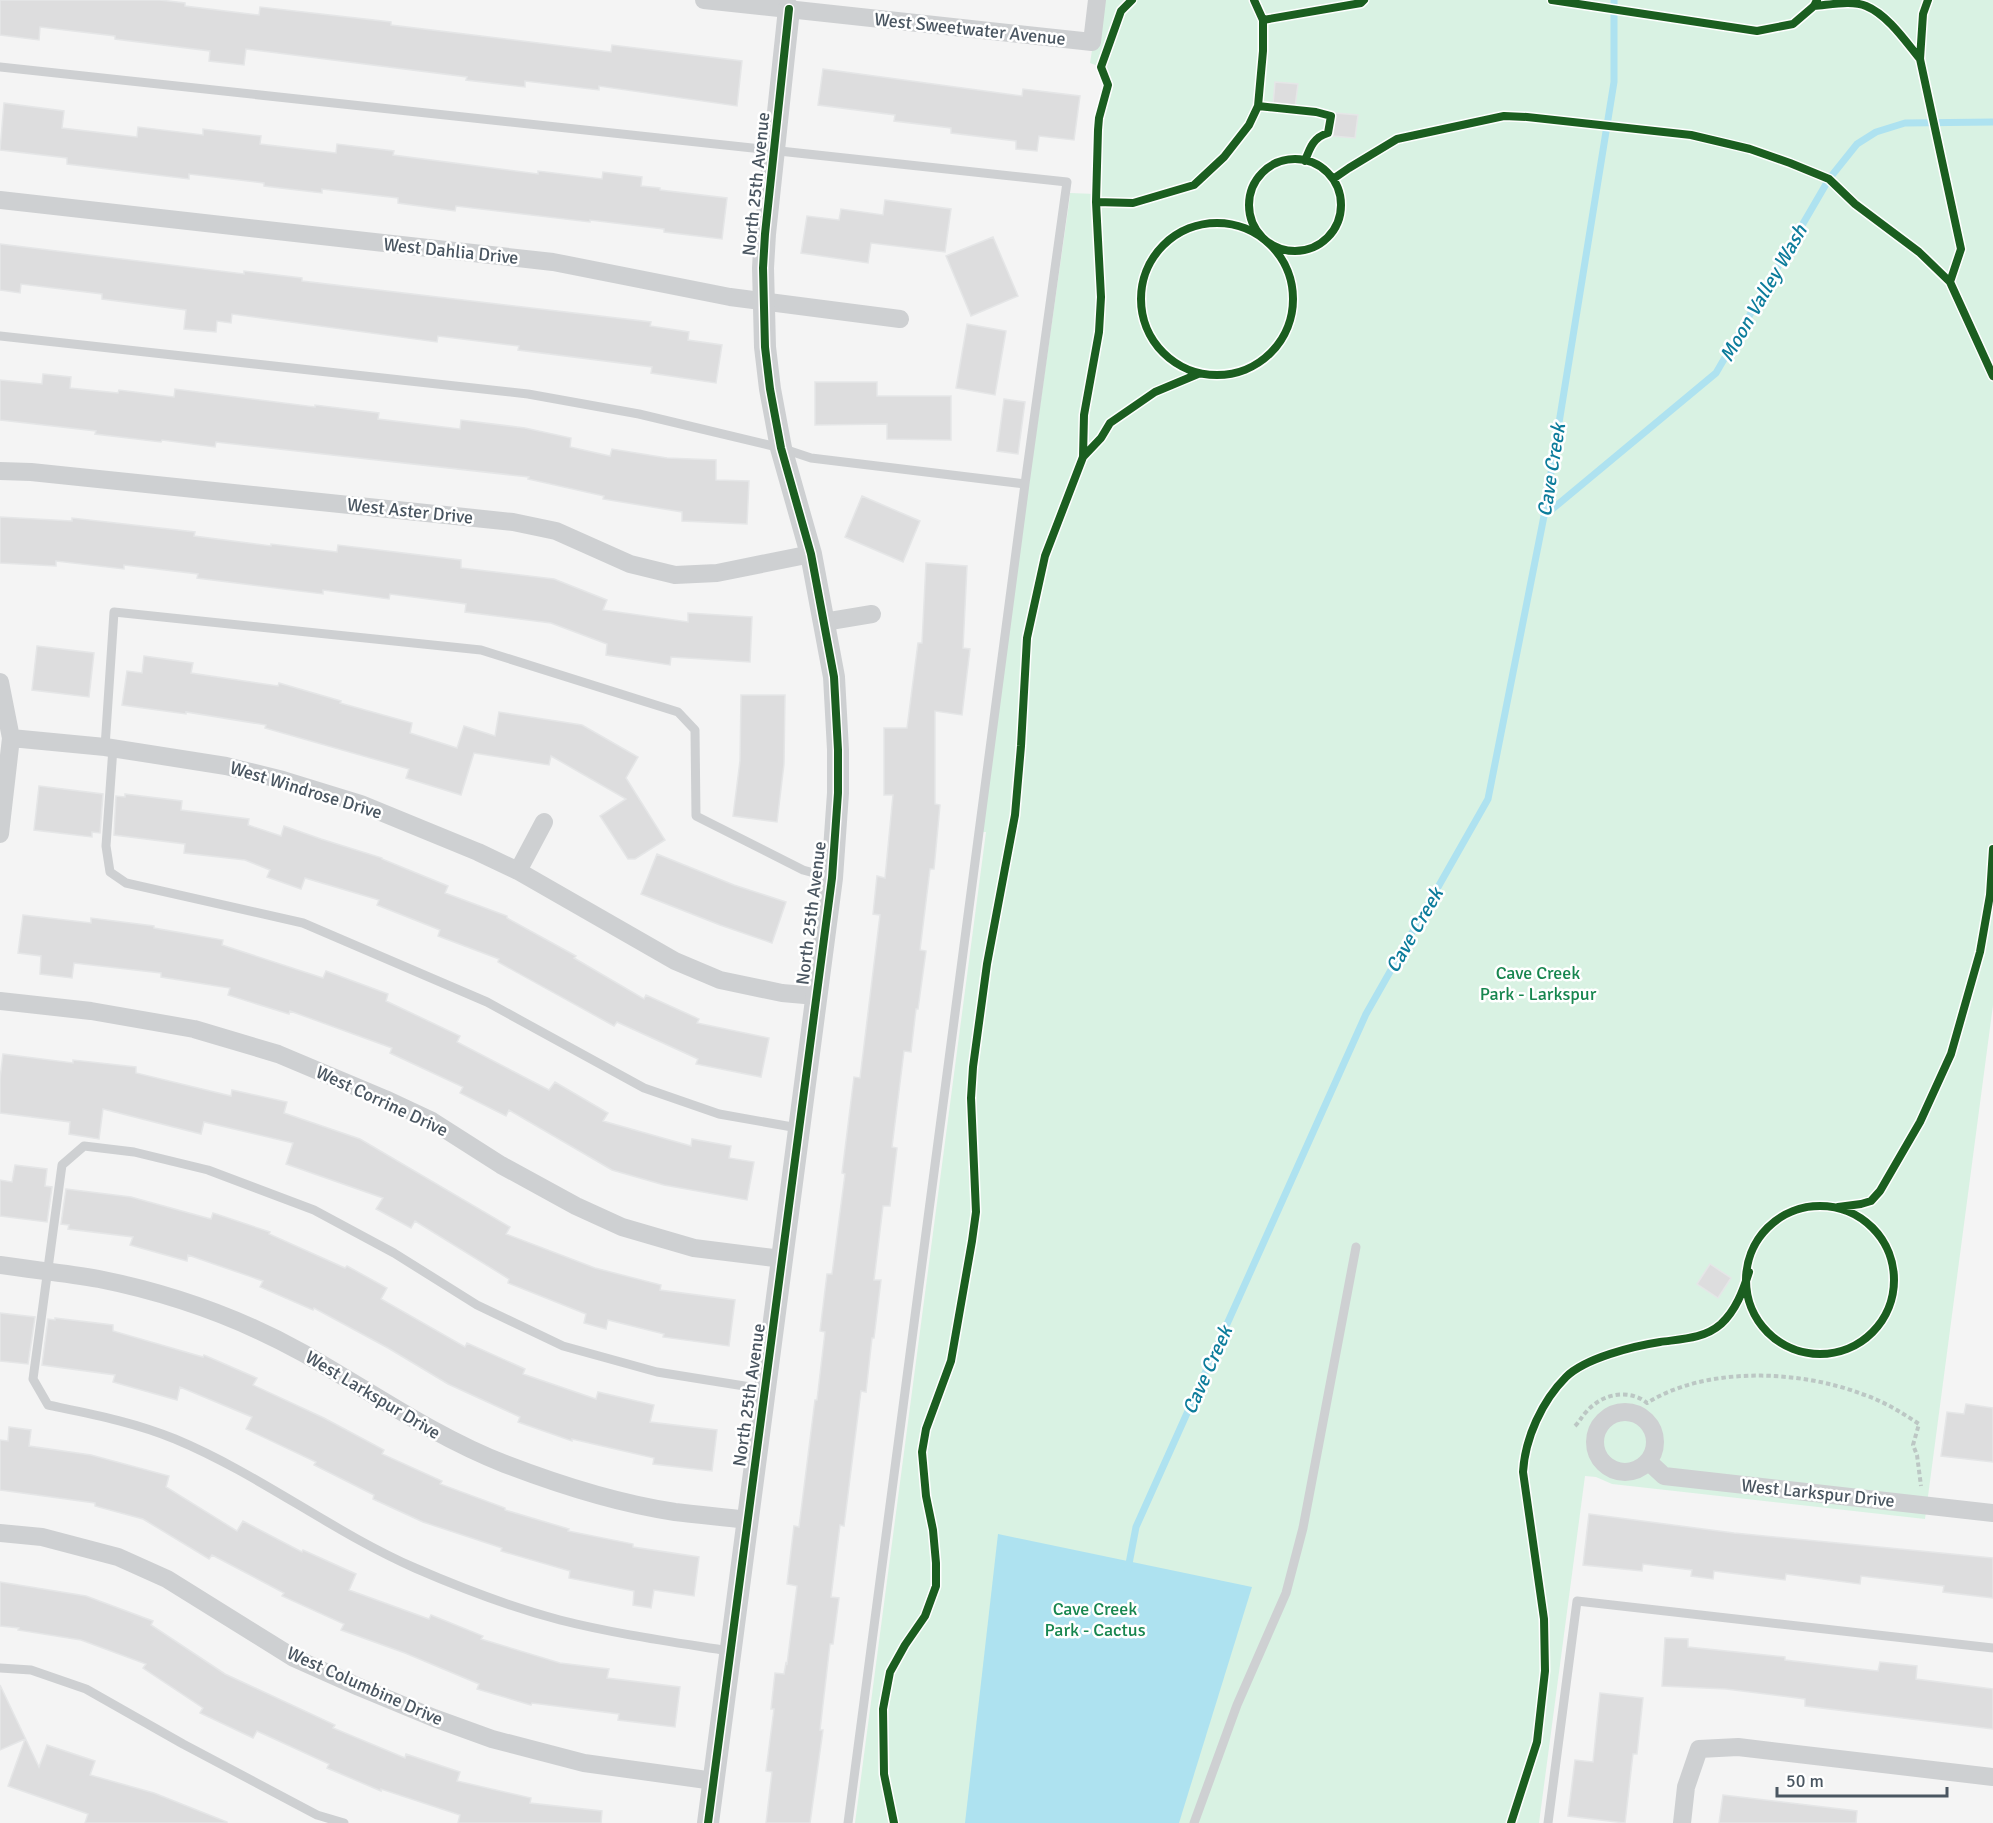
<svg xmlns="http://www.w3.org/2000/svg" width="1993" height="1823" viewBox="0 0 1993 1823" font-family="Signika,sans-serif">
<rect width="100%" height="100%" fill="#f4f4f4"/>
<!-- green -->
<path fill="#d9f2e3" d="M1100,0H1993V1005L1925,1519L1612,1484L1596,1477L1585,1476L1539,1823H855L986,832H979L1070,196V193L1096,194L1099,118L1108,85L1101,67L1090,63Z"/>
<!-- water -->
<path fill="#aee2f0" d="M998,1534L1252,1587L1179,1823H965Z"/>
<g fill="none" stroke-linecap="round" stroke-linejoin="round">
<!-- stream -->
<path stroke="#aee2f0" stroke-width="7" d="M1544,516L1716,373L1829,179L1857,144L1876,132L1905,123L1993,122
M1128,1569L1136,1527L1366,1014L1488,799L1544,516L1614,82V0"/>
</g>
<!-- building -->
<path fill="#ddddde" stroke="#e5e6e7" stroke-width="1.5" d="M0,0H160L185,3V6L259,15L260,7L391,22V25L611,52L612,45L742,61L737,106L599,86V90L525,81V87L466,80L467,77L246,49L244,65L209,61L210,51L115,39V36L40,27L39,40L0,35Z
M823,69L1022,96L1023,89L1080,96L1074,140L1039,136L1037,151L1016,149V141L951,133V128L894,121L895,115L818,105Z
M1275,82L1298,84L1295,107L1273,105Z
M4,103L64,111L62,128L137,137L138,127L203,135V129L261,136L260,144L336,153L337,144L394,151L393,155L538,174V171L602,179L603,172L642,177L641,186L660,188V190L727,198L722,239L664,232V229L590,220V222L456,206L455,211L398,203V198L322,189V193L264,186V183L189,174V179L67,164V158L0,150Z
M1335,113L1358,115L1355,138L1333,136Z
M885,200L951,209L945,252L871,243L868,263L801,253L807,216L839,220L841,209L883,215Z
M993,237L1018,296L971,316L946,256Z
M0,244L244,274V271L302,278V281L651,322L650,326L689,332L688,340L722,345L716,383L651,373L652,367L518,350L519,346L438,336L437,342L232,314L231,323L217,321L216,332L184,329L186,310L102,299V294L21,284L20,293L0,290Z
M967,324L1006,331L995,395L956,388Z
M43,374L71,377L70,388L118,393L119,390L174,397L175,389L315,407V405L379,413L378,419L460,429L461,420L525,428L571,438L570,447L610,456L612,449L667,458L716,460V480L749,481L747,524L682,521V512L603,499L604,496L528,479L529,477L216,442L215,447L162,440L161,442L95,434L96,431L0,420V380L42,384Z
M815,382H877V396H951V440L887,439V424L815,425Z
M1004,399L1025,402L1018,454L997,451Z
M862,496L920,521L903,562L845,537Z
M0,517L72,521V518L195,532L194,536L271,546V544L337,552L338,545L461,560V568L554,579L607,600L603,610L688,622V613L752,617L750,662L671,657L670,665L606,655L607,644L551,623L465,612L466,604L390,594L389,599L323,590V594L197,578L198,574L124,565V569L56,561V566L0,563Z
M926,563L967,566L963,648L970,649L962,715L935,711V804L940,805L934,869H930L920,950L926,951L918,1009H916L911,1052L904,1051L892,1147L897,1148L890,1206H883L874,1280H881L874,1338H872L866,1392L861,1391L844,1526L840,1525L831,1597L839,1598L833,1644H830L820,1730H823L810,1823H766L772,1772L766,1771L774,1709H771L775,1673L784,1674L786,1663L787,1664L797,1586L787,1584L794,1526L799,1527L815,1400H817L825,1332L820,1331L827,1274H832L845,1174L842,1173L854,1077L860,1078L880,915L873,914L877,876L885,878L893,795H884V728H907L918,643H922Z
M37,646L94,653L89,697L32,690Z
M144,656L193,663L191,673L278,686L279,683L341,701L340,703L412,723L410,733L457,748L464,726L495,736L499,712L582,725L638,757L626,778L665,840L635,859H628L600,816L626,799L551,756L549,765L474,753L461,795L406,778L409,769L265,728L266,725L186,712V714L122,705L127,671L142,673Z
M741,695H785L784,764L777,822L733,816L740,761Z
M39,786L103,794L100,833L92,832V837L34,830Z
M125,794L182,801L181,810L249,819L248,825L281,836L284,826L321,839L382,858V859L448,886L445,893L507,916V918L576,956L574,958L644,999L646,995L699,1019L697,1023L769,1038L761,1077L696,1064L698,1059L617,1022L614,1026L498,962L499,959L438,936L440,930L377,905L379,900L305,878L301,889L267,877L270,870L245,860L184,853L185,844L114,835L116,796L125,797Z
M657,854L734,885L786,902L772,943L720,925L641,894Z
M23,915L91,923V918L154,926V928L223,940L222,945L323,978L326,971L388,994L386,1001L460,1036L457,1042L549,1090L555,1082L608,1113L603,1121L691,1146L692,1139L731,1146L729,1158L754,1162L747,1200L664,1185L612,1170L509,1110L506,1116L460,1093L463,1087L390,1053L392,1048L290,1011L289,1014L228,995L230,988L161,977V973L74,963L72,978L40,974L41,956L18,953Z
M3,1054L73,1063V1060L136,1067V1073L231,1096L232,1090L287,1102L284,1113L360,1139L510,1227L506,1234L595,1268L661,1285L660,1290L735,1300L729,1346L663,1337L664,1334L608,1320L606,1329L584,1323L586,1314L508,1283L509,1279L415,1221L411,1228L376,1209L383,1198L286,1164L293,1143L204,1122L201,1134L103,1109L99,1139L69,1134L70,1122L0,1113V1079Z
M15,1165L47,1169L45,1186L52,1187L47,1222L0,1216V1180L12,1182Z
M66,1189L131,1197L211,1219L213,1213L270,1232L269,1234L345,1268L347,1266L387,1288L381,1299L465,1347L467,1343L525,1369L523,1374L596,1399L598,1392L654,1405L650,1422L717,1430L712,1471L653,1464L654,1458L572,1439V1441L518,1422L520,1417L448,1384L388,1348L314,1308L313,1310L260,1287L263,1281L188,1255L187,1261L130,1245L133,1237L68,1229L69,1225L61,1224Z
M1710,1264L1731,1278L1718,1298L1697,1284Z
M0,1313L35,1317L28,1364L0,1361Z
M55,1318L113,1325V1331L203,1357L204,1355L257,1378L253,1385L324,1418L384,1450L382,1454L442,1481L440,1484L505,1508V1510L569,1529L568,1531L633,1544V1547L699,1557L694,1596L654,1590L651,1608L633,1605L634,1591L569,1578L570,1571L501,1551L502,1548L423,1522L373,1499L374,1495L314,1465L316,1462L246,1429L252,1417L180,1387L177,1400L113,1382L115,1375L42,1365L48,1319L55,1320Z
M1966,1404L1993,1408V1462L1941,1456L1947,1412L1964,1414Z
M9,1427L31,1430L29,1446L91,1455L169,1476L166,1487L237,1531L243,1521L302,1552L303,1550L356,1574L349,1590L429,1619L431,1615L483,1636L481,1639L560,1663L609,1669L607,1678L680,1687L675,1727L618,1720L619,1714L532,1703L531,1705L477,1689L479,1684L405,1653L341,1630L344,1624L282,1596L284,1593L212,1555L209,1559L143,1519L95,1506V1503L0,1490V1440L8,1441Z
M1589,1514L1734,1533L1993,1558V1598L1943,1592L1944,1586L1861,1576L1860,1584L1786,1574L1785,1580L1714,1571L1713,1579L1691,1576L1692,1570L1643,1564L1642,1571L1583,1565Z
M0,1582L86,1596L153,1621L151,1625L225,1674L335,1725L333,1728L405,1758L406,1754L460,1772L457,1781L531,1798L530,1803L602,1811L601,1823H458L460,1815L381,1789V1791L327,1768L329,1764L257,1731L253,1738L200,1713L203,1708L143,1668L146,1664L81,1640L18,1630L19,1628L0,1626Z
M1665,1638L1688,1639V1647L1785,1657V1660L1878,1671L1880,1662L1917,1666L1916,1679L1993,1689V1729L1805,1706V1699L1726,1689L1662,1686Z
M0,1685L39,1767L47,1745L95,1761L90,1775L154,1793L227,1822V1823H85L88,1814L8,1786L25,1739L0,1750Z
M1600,1693L1643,1698L1637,1754H1633L1625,1823L1568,1816L1575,1760L1593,1762Z
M1723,1795L1857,1811L1856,1823H1719Z"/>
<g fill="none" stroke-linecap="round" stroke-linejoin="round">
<!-- path -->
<path stroke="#bcc7c4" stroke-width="4" stroke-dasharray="4.5 3" stroke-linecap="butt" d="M1575,1426C1580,1421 1582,1416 1587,1411C1602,1394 1629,1388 1647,1403C1706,1366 1799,1370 1862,1394C1883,1401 1901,1412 1919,1424L1913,1445L1917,1455L1921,1486"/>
<!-- service -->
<path stroke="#ced0d2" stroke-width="9" d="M0,67L1067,182L1025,484L848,1823
M0,336L528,394L639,414L781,448L811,458L1025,484
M105,747L114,612L481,650L678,712L695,730L696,816L803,870L832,878
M113,748L106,846L110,872L126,883L303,923L487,1002L644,1088L719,1114L798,1128
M729,1651C673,1642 615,1634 560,1620C511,1607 461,1588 415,1568C331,1531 259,1474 175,1439C134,1422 91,1414 48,1405L33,1379L62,1165L84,1146L134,1152L208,1170L314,1210L394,1253L477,1305L563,1346L657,1372L763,1389
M0,1668L31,1670L86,1689L183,1744L317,1815L344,1823
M1194,1823L1237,1705L1286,1593L1303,1528L1356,1247
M1548,1823L1577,1601L1993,1648"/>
<!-- minor -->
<path stroke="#ced0d2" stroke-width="18" d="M704,0L1092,42L1097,0
M0,200L553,262L730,297L900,319
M0,471L31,472L513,522L556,531L630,564L675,575L717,573L811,554
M824,622L872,614
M0,682L11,738L0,834
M11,738L105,747L226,766L283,780L361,804L478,852L518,871L675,961L720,980L782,993L816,996
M518,871L544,822
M0,1001L91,1011L194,1029L278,1054L385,1099L432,1121L501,1165L576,1206L622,1227L694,1248L782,1259
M0,1265C33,1270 66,1273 99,1279C169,1293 240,1318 303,1353C370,1391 433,1436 505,1464C557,1484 621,1504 675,1512C699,1515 724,1517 748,1520
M1595 1442a30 30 0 1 1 60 0a30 30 0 1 1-60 0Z
M1649,1462L1664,1476L1993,1513
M0,1533L42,1537L118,1557L167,1579L294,1658L359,1687L434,1718L492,1739L584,1763L714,1781
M1682,1823L1686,1787L1699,1749L1738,1747L1993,1777"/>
<!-- tertiary -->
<path stroke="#ced0d2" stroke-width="22" d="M708,1823L832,878L838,793V750L834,677L811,554L781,448L770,389L765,347L763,268L765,234L789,9"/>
<defs>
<path id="cycleway" d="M1254,0L1263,20L1361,3L1364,0
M1552,0L1757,31L1793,24L1814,6L1817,0
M1928,0L1923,14L1920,59L1961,249L1950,282L1993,376
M1814,6C1829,5 1852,0 1866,6C1888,15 1906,42 1920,59
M1258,106L1316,112L1331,116L1328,133C1314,137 1310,147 1305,161
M1249 205a46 46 0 1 1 92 0a46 46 0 1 1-92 0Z
M1333,179L1349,168L1397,139L1504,116L1527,117L1691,135L1750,149L1790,163L1829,179L1855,204L1919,252L1950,282
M1096,202L1133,203L1194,185L1224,157L1249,125L1258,106L1263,51V20
M1141 299a76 76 0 1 1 152 0a76 76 0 1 1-152 0Z
M1083,457L1101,438L1110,423L1155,392L1198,374
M1746 1280a74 74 0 1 1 148 0a74 74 0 1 1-148 0Z
M1838,1207L1861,1204L1871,1201L1880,1191L1920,1122L1951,1054L1980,952L1990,895L1993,849
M708,1823L832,878L838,793V750L834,677L811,554L781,448L770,389L765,347L763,268L765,234L789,9
M894,1823L884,1774L883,1709L890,1672L905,1645L925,1616L936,1586V1563L933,1530L926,1496L922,1452L926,1429L951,1361L972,1241L976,1212L971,1098L973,1067L987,964L1015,815L1021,746L1027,638L1045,556L1083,457L1084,415L1099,332L1101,297L1096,202L1098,130L1099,118L1108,85L1101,67L1121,11L1132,0
M1511,1823L1537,1742L1545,1671L1544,1619L1523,1472C1525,1438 1542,1401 1566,1377C1585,1358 1634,1346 1660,1342C1681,1339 1704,1339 1721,1324C1736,1310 1743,1291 1749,1272"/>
</defs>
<!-- cycleway casing -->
<use href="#cycleway" stroke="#fff" stroke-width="11"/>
<!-- cycleway -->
<use href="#cycleway" stroke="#1b5e20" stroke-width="8"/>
</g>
<g text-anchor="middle" stroke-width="5" stroke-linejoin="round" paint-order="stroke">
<!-- street labels -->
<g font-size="18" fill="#4a5661" stroke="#fff">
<text transform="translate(970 29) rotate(6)" y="6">West Sweetwater Avenue</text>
<text transform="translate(756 184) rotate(-84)" y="6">North 25th Avenue</text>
<text transform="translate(451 251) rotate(6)" y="6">West Dahlia Drive</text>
<text transform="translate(410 511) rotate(6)" y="6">West Aster Drive</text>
<text transform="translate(306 790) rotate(17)" y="6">West Windrose Drive</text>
<text transform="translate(811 913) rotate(-83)" y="6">North 25th Avenue</text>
<text transform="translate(382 1101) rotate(25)" y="6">West Corrine Drive</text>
<text transform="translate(373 1395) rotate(31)" y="6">West Larkspur Drive</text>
<text transform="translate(749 1395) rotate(-82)" y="6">North 25th Avenue</text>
<text transform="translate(1818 1493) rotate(6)" y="6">West Larkspur Drive</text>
<text transform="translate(365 1686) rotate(24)" y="6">West Columbine Drive</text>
</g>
<!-- park labels -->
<g font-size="18" fill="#17864f" stroke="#fff">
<text x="1538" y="979">Cave Creek<tspan x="1538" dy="21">Park - Larkspur</tspan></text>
<text x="1095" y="1615">Cave Creek<tspan x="1095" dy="21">Park - Cactus</tspan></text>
</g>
<!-- water labels -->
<g font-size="20" font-style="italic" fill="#0c7c9b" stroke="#fff">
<text transform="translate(1763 293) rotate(-60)" y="7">Moon Valley Wash</text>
<text transform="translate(1551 470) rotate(-81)" y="7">Cave Creek</text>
<text transform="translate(1414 930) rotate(-60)" y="7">Cave Creek</text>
<text transform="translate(1207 1370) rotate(-66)" y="7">Cave Creek</text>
</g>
</g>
<!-- scale -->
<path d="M1777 1787v9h170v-9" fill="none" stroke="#4a5661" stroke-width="3"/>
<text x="1786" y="1787" font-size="18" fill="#4a5661" stroke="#ffffff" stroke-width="4.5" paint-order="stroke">50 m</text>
</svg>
